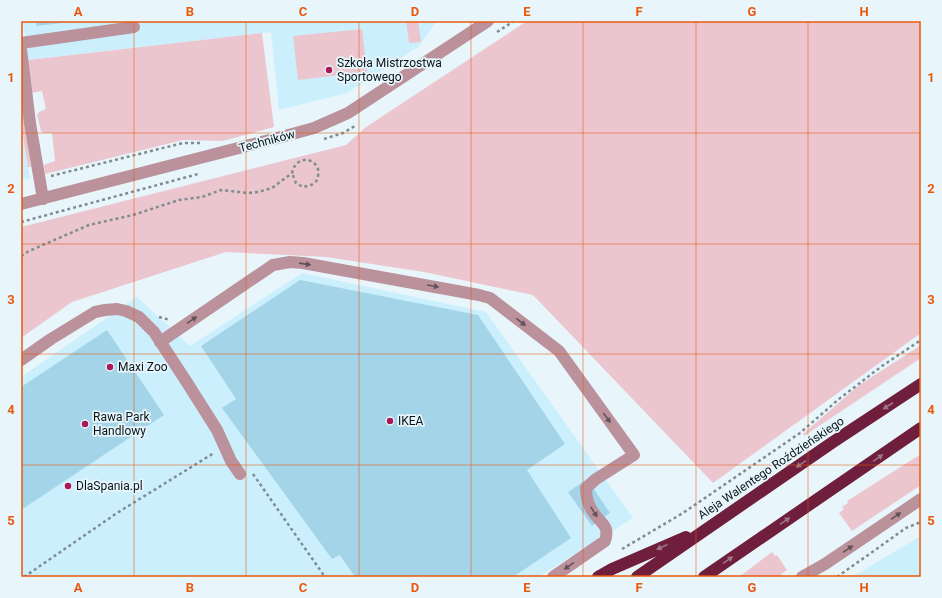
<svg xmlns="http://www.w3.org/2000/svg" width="942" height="598" viewBox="0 0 942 598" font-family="Roboto,sans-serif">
<rect width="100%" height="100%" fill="#e8f6fc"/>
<!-- built -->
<path fill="#cceffd" d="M23,21H437L418,47L347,93L279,110L271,32L28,60Z
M21,123L30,178L21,180Z
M302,273L486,312L633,518L538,577H21V377L137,297L190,346Z
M921,536V577H852Z"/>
<!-- green -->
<path fill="#ecc6cf" d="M406,21H418L421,42L409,43Z
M527,21H921V333L713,483L533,295L424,272L326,257L226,252L72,302L21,338V227L346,145L366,127Z
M362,29L367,72L298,80L293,36Z
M262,33L274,127L223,141L183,140L45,174L44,165L55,161L52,133H44L41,131L37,115L39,112L46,109L42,91L32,93L28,60Z
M21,89L31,167H28L21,123Z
M921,345V358L804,436L803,434L858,386Z
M921,454V485L852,531L839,513L844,509L842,507L848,503L847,501Z
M772,552L775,556L777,555L787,570L781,574L783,577H739Z"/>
<!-- building -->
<path fill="#a3d4e7" d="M36,21H70V22L36,26Z
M300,280L478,315L565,444L527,470L571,538L513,577H355L340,555L332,559L222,408L236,399L201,346Z
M107,330L164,415L21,510V387Z
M587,479L610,513L592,526L568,492Z"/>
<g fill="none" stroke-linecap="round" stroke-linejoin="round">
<!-- path -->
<path stroke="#7f8d92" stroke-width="2.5" stroke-dasharray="3 3" stroke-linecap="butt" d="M497,32L514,21
M324,139L343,133L355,126
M51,176L183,143H202
M21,222L198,174
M21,256L29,251L89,225L133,215L179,200L202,197L221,190L248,193L258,192L272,188L292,173C297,151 322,160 318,176C317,180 316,183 313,184C310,186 306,186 303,187L296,183L292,173
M159,317L170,320
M253,474L325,577
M622,549L683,513L800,433L839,399L882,366L921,340
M24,577L117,513L214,453
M837,577L906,528L921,522"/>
<!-- minor -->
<path stroke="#bb919b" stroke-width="12" d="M21,43L134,27
M21,49L30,123L43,199
M21,204L285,136L314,128L348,113L488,21
M160,342L273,265L290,262L303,263L479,295L490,298L559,351L634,455L596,479L586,488C586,496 588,505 593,512C601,524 610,525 605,541L553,577
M21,360L51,339L95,312L105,310L117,309L126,311L139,317L154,332L186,381L217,430L231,461L240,474
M802,577L825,564L921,499"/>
<!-- highway -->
<path stroke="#6f1e3c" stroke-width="12" d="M598,577L612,569L686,537
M637,577L833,442L921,384
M704,577L921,428"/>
</g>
<!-- one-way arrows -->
<defs><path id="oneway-solid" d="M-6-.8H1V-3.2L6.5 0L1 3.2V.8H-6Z"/></defs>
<g fill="#61525a">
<use href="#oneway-solid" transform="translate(305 264) rotate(8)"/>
<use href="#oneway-solid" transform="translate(433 286) rotate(10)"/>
<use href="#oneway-solid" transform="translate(192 320) rotate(-34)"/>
<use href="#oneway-solid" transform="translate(521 322) rotate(38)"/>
<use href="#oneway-solid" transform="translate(607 418) rotate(54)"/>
<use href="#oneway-solid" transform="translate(594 512) rotate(57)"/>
<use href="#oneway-solid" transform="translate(896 516) rotate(-34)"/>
<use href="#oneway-solid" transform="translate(848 549) rotate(-34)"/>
<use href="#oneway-solid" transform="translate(569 566) rotate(145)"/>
</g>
<g fill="#9f7489">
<use href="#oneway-solid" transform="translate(888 406) rotate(147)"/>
<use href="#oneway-solid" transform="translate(878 458) rotate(-34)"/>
<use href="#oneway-solid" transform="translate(801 464) rotate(146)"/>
<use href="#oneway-solid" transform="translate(785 521) rotate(-35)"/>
<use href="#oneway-solid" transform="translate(662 547) rotate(156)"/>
<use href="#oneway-solid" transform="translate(728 560) rotate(-35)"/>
</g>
<!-- grid -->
<path fill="none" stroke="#e8590c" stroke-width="1" stroke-opacity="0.55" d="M134,21V577M246,21V577M359,21V577M471,21V577M583,21V577M696,21V577M808,21V577M21,133H921M21,244H921M21,354H921M21,465H921"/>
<!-- markers -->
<g fill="#a91957" stroke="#e8f6fc" stroke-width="1.5">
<circle cx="329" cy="70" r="4"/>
<circle cx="110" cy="367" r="4"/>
<circle cx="390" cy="421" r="4"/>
<circle cx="85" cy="424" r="4"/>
<circle cx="68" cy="486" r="4"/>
</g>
<g text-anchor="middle" stroke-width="3.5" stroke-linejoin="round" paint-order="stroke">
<!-- poi labels -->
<g font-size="12" fill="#071419" stroke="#e8f6fc" text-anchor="start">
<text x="337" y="67">Szkoła Mistrzostwa<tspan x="337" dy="14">Sportowego</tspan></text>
<text x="118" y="371">Maxi Zoo</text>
<text x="93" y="421">Rawa Park<tspan x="93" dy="14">Handlowy</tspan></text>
<text x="398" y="425">IKEA</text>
<text x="76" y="490">DlaSpania.pl</text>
</g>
<!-- street labels -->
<g font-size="12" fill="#071419" stroke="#e8f6fc">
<text transform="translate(267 141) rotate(-15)" y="4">Techników</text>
<text transform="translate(771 468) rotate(-34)" y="4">Aleja Walentego Roździeńskiego</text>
</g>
</g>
<!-- border -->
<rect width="942" height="598" fill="none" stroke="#e8f6fc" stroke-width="44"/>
<rect x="22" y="22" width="898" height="554" fill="none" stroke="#e8590c" stroke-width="1.5"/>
<g font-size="13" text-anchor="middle" font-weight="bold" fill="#e8590c">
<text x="78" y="16">A</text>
<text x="190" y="16">B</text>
<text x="303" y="16">C</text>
<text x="415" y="16">D</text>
<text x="527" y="16">E</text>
<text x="639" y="16">F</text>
<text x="752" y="16">G</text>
<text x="864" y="16">H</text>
<text x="11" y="82">1</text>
<text x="931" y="82">1</text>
<text x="11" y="193">2</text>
<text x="931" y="193">2</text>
<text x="11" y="304">3</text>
<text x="931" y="304">3</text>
<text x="11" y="414">4</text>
<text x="931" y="414">4</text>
<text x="11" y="525">5</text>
<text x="931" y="525">5</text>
<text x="78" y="592">A</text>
<text x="190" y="592">B</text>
<text x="303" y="592">C</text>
<text x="415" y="592">D</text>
<text x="527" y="592">E</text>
<text x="639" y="592">F</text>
<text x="752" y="592">G</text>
<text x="864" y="592">H</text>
</g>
</svg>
